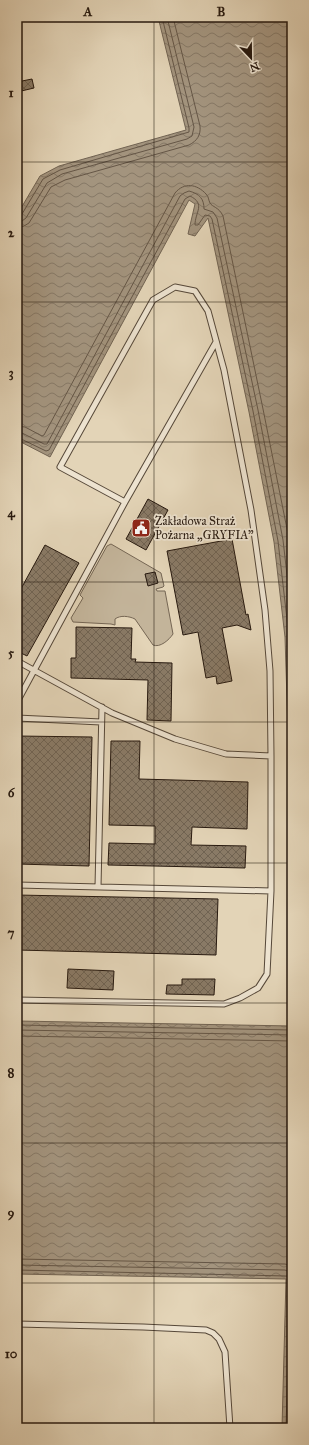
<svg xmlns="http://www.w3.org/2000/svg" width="309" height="1445" viewBox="0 0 309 1445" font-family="'IM FELL Great Primer',serif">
<defs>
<pattern id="water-waves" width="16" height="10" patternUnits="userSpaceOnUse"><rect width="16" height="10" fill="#a3947e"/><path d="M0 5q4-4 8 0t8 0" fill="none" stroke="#857866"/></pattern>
<pattern id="building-cross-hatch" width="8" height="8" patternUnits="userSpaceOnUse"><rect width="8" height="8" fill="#897a66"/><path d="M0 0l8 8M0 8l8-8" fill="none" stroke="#706352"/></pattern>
</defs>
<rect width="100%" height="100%" fill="#e3d4b7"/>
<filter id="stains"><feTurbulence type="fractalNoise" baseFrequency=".005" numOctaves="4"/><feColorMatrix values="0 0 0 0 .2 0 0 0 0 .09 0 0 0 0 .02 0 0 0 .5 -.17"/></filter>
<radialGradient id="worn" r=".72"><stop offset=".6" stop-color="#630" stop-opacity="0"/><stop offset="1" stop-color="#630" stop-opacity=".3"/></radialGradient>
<!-- grass -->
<path fill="#c3b49a" stroke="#756654" d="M111,544L161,573L164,586L163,587L156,589L157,591H165L173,634C169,640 160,648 153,645L135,619C129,616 120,615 115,619V625L111,624L73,622L71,618L83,598L80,595L107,546Z"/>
<!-- water -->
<path fill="url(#water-waves)" stroke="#716352" d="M158,17H292V733L288,731L285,637L274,542L249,412L208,218L195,236L188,234L195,204L189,200L50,457L17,440V215L40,176L59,166L186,130Z
M292,804V1428H282L286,1279L17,1274V1021L292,1026L288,805Z"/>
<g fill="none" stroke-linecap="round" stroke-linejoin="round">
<!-- shore -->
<path stroke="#655646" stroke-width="1" d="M17,217L22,214L43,179L60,170L189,132V128L162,17
M17,222L22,221L26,218L47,183L62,174L187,139L192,136L194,127L167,17
M17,228L24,226L29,223L51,187L65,180L189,145C197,141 201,135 200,126L173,17
M17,426L25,427L42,436L44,435L175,193C184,182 197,184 206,194C209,197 208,199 210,203C212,207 219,207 223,216L263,409L289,539L292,568
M17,432L22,433L44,444H47L180,196L184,193L189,191C200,194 204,199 204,209L213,212L217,218L258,410L283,540L292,619
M17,437L46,451L49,450L185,199L190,196C206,204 195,212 195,225H198L205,215L210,216L212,219L253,411L278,541L289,637L292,729
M17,1025L292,1030
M17,1030L292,1035
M17,1036L292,1041
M17,1259L285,1264L292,1266
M17,1265L285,1270L292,1273
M17,1270L287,1276L290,1280L286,1428
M291,1428L292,1384"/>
</g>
<!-- building -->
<path fill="url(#building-cross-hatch)" stroke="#27190f" d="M32,79L34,88L17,92V82Z
M148,499L168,510L146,550L126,539Z
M232,539L246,615L248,614L251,630L237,625L222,628L232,681L217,684L216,676L206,678L198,632L183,635L167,551Z
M45,545L79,563L27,656L17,651V596Z
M155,572L158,583L148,586L145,574Z
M76,627L132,628L131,659H136L135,662L172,663L171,721L147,720L148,680L71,678V658H76Z
M18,736L92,737L89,866L17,864Z
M111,741H140L139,779L248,782L247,829L192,827L191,845L246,846L245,868L108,865L109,843L155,844V826L109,825Z
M17,895L218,899L216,955L17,950Z
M68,969L114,971L113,990L67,988Z
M182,979H215L214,995L166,994L167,985H182Z"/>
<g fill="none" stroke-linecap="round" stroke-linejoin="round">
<defs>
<path id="lane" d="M17,661L112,713L175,739L226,754L271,756L270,671L265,610L251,510L224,370L208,311L195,291L175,287L153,300L60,467L125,502
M17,702L125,502L216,342
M17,718L101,722
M17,885L271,891
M98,887L102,707
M17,1000L224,1004L240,998L258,988L267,974L271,891V756
M17,1324L143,1327L206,1330L213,1333L219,1339L225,1352L230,1428"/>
</defs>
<!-- lane casing -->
<use href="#lane" stroke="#564839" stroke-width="7"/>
<!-- lane -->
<use href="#lane" stroke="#ede3d0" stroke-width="5"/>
</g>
<!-- grid -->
<path fill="none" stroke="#27190f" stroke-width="1" stroke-opacity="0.55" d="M154,17V1428M17,162H292M17,302H292M17,442H292M17,582H292M17,722H292M17,863H292M17,1003H292M17,1143H292M17,1283H292"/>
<!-- icons -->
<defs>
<symbol id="civic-square" viewBox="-11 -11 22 22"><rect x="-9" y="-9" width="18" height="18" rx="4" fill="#8f2418" stroke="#ede3d0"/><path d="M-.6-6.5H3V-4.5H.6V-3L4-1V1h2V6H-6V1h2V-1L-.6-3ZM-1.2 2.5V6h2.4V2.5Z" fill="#fff"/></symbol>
</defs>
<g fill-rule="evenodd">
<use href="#civic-square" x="130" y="517" width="22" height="22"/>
</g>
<g text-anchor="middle" stroke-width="3.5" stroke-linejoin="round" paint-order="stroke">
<!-- poi labels -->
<g font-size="12" fill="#27190f" stroke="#ede3d0" text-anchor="start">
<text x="155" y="525">Zakładowa Straż<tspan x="155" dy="14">Pożarna „GRYFIA”</tspan></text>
</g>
</g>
<!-- margin -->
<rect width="309" height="1445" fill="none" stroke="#e3d4b7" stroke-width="44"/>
<!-- north arrow -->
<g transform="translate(251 58) rotate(158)" stroke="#ede3d0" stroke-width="3" paint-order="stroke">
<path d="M0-3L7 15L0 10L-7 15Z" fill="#27190f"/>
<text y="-6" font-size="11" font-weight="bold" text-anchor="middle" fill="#27190f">N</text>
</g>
<rect x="22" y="22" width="265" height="1401" fill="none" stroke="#27190f" stroke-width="1.5"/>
<g font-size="13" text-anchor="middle" font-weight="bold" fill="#27190f">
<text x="88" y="16">A</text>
<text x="221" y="16">B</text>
<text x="11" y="97">1</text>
<text x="11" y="237">2</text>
<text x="11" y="377">3</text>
<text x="11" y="517">4</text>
<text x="11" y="657">5</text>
<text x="11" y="797">6</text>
<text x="11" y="937">7</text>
<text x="11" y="1077">8</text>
<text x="11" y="1217">9</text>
<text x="11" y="1358">10</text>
</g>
<rect width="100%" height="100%" filter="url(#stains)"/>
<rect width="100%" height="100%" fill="url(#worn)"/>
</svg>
